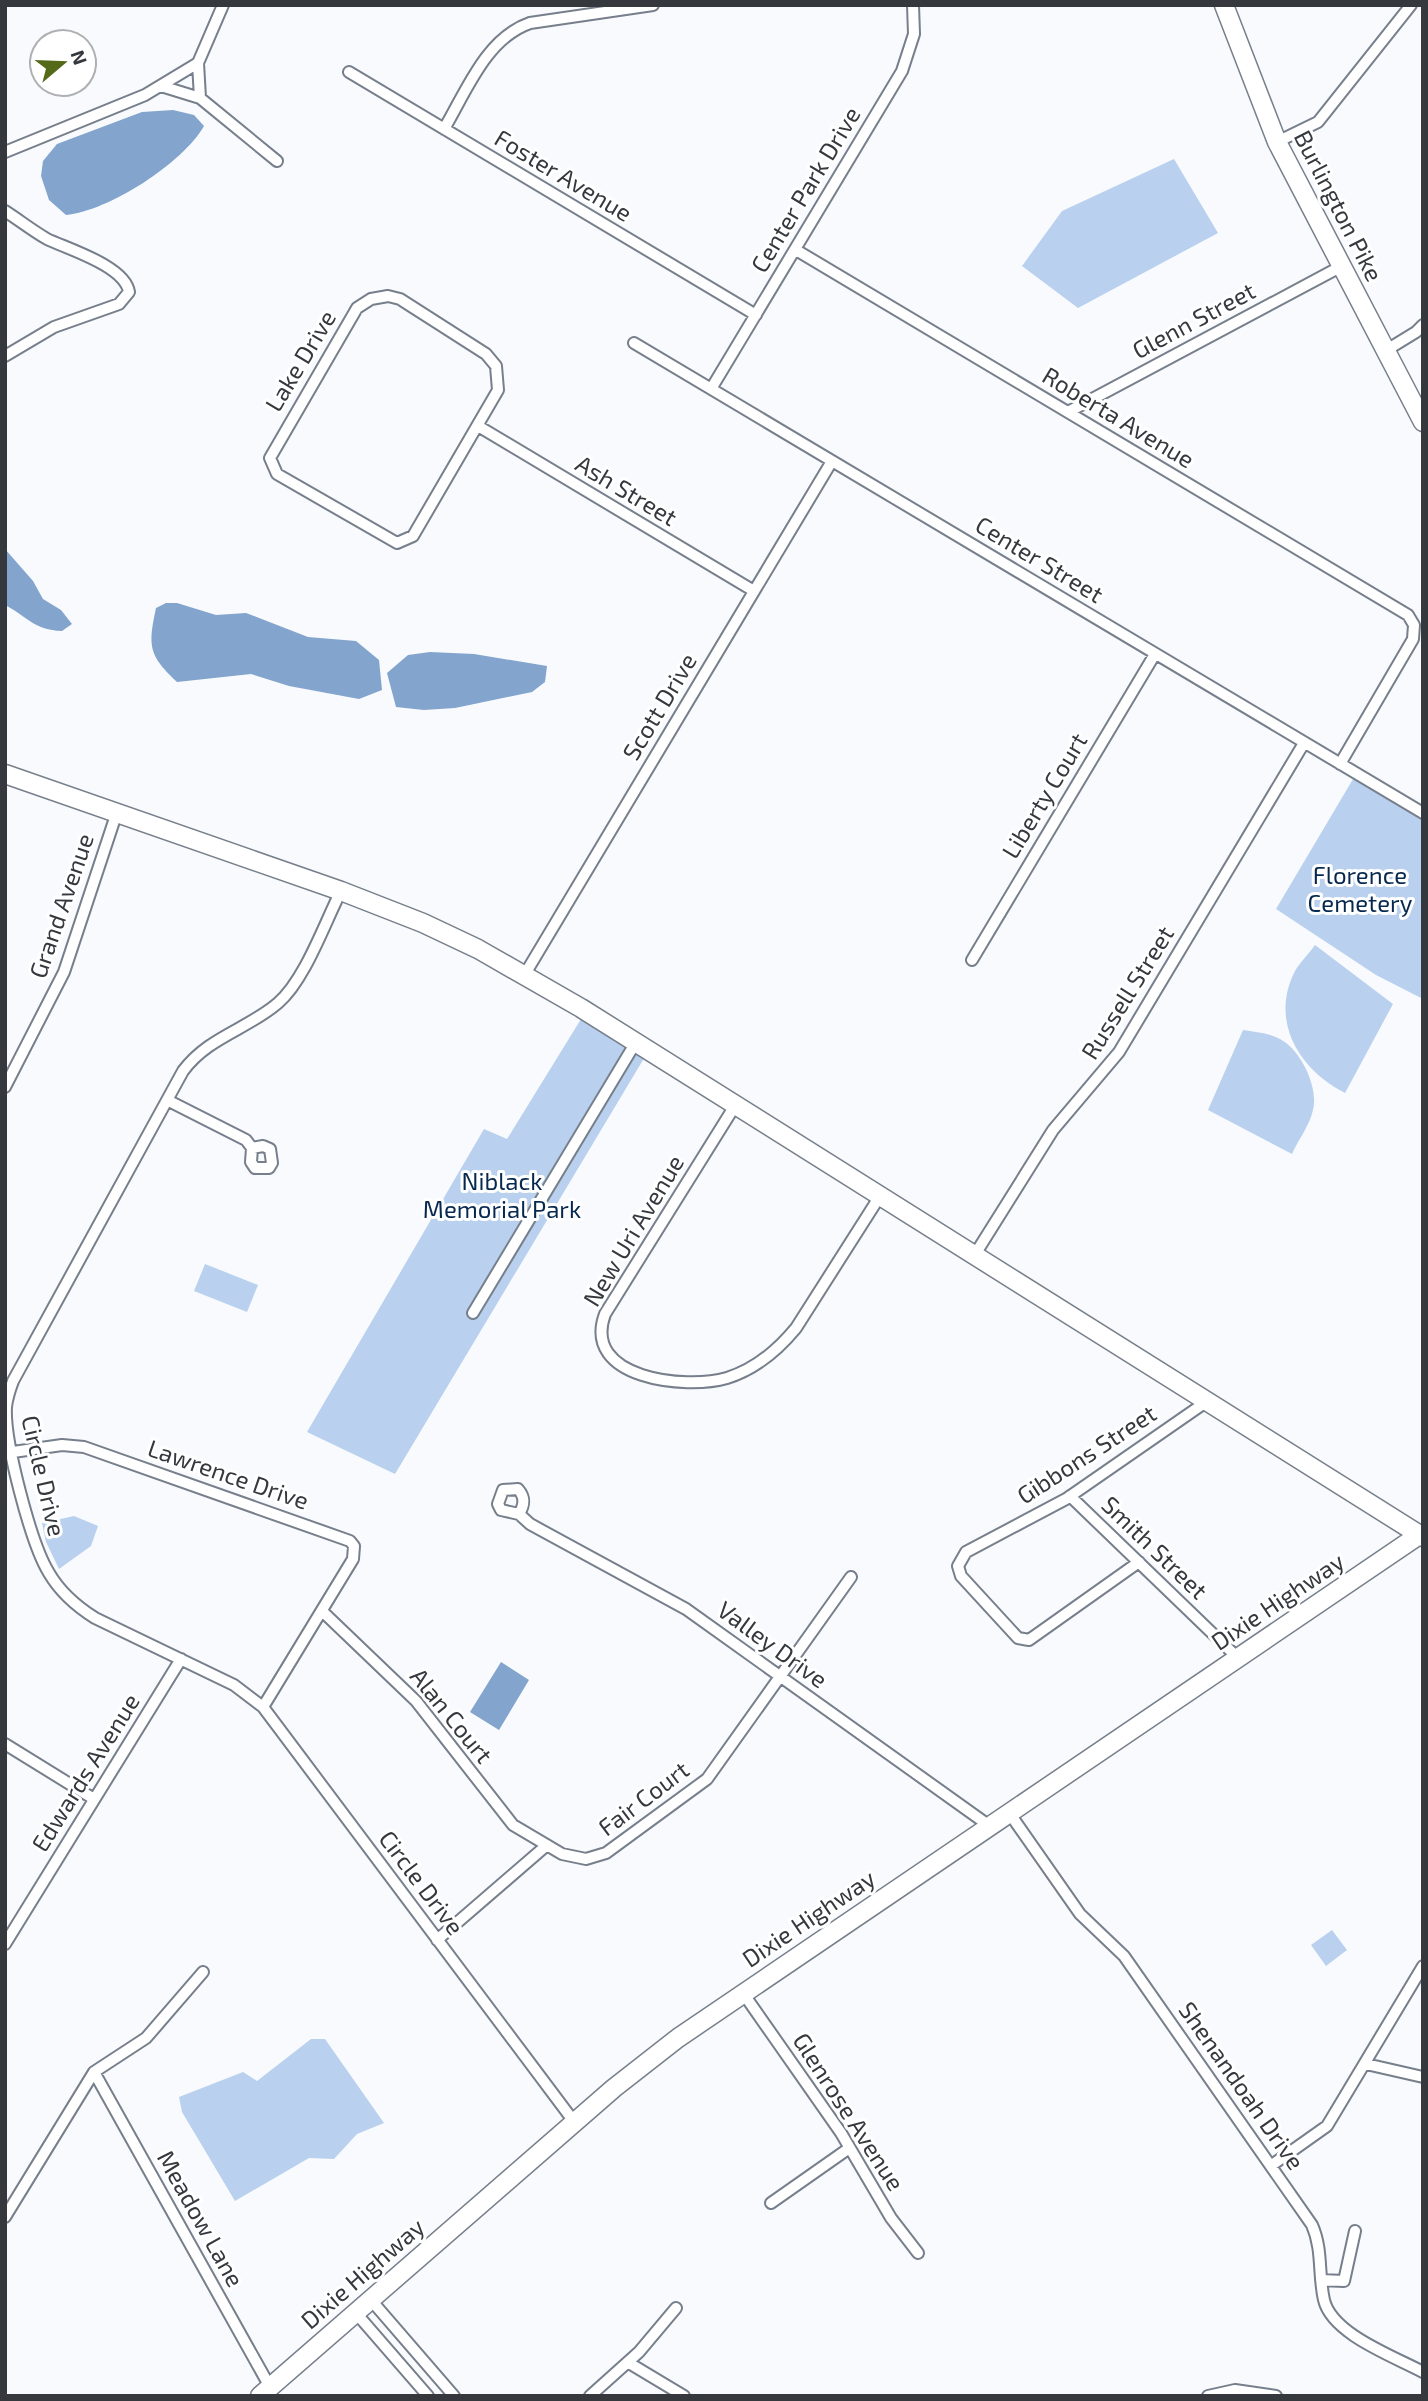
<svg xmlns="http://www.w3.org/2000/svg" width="1428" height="2401" viewBox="0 0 1428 2401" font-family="'Exo 2',sans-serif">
<rect width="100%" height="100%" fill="#f8fafd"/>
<!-- green -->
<path fill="#b9d1ee" d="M1174,159L1218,233L1078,308L1022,266L1062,211Z
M1356,774L1423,814V999L1376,975L1276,909Z
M1315,945L1393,1004L1345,1093C1300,1070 1269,1022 1295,971C1300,962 1309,954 1315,945Z
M586,1011L649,1050L395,1474L307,1432L484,1129L507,1139Z
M1243,1030C1255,1032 1269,1033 1280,1039C1300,1049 1319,1087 1313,1110C1310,1125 1298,1140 1292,1154L1208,1110Z
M205,1264L258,1285L247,1312L194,1291Z
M74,1516L98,1526L91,1546L59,1569L46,1542L42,1523Z
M1332,1930L1347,1950L1326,1966L1311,1945Z
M311,2039H325L384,2123L357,2134L334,2159L309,2158L235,2201L182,2112L179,2097L243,2072L257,2081Z"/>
<!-- water -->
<path fill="#83a4cd" d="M173,110L194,115L204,126C183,163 109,211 66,215L49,200L41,176L43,161L57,144L142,112Z
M5,549L33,581L43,599L61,610L72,624L62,631C34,630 28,617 5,605Z
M166,603H177L216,615L246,613L308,637L356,641L379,660L382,690L359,699L289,686L251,674L177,682C148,655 148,646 156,608Z
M430,652L474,654L547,666L545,682L532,692L455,708L424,710L396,707L387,673L408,655Z
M501,1662L529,1680L499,1730L470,1712Z"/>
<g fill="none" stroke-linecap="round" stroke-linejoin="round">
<defs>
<path id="minor" d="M198,63L200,98
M349,72L756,315
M161,86L200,98L277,161
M444,129C466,92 486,38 530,23L653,5
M1277,142L1318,122L1411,5
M5,152L145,95L198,63L223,5
M5,211C19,220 33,231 47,239C68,249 125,266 129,292L119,304L54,327L5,356
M796,250L1408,615L1414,625L1413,639L1340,764
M388,296L400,299L486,354L496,366L498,390L413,536L397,543L277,474L270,458L357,308L371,299Z
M634,343L1423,813
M1385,351L1416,332L1423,325
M711,389L902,71L914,34L913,5
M1068,412L1340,267
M478,426L754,591
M341,891C325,922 305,980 278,1003C248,1029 208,1037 183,1071L13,1381C10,1389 7,1398 6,1407C4,1441 31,1544 49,1573C60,1592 76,1606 95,1618L234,1685L263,1707L575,2123
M972,960L1155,654
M525,974L832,461
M5,1087L64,972L117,812
M169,1101L246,1140L252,1148L251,1162L255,1168H269L272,1163L270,1149L263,1146L252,1148
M736,1104L605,1314C581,1379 686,1390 727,1378C756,1369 777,1351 796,1328L880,1196
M974,1256L1053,1130L1119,1052L1304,743
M473,1313L636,1042
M13,1452L62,1445L84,1447L350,1541L354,1546L353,1559L263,1707
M1070,1496L1239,1659
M519,1514L501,1510L498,1504L503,1490L518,1489C525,1497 525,1504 519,1514L530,1524L686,1609L991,1827
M1139,1562L1029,1640L1018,1638L961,1576L958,1566L966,1552L1066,1499L1206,1402
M322,1611L416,1701L513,1825L562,1854L586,1859L606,1853L707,1779L851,1577
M5,1744L94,1799
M1010,1814L1080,1914L1124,1956L1312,2225C1323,2250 1318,2274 1324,2300C1332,2334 1393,2356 1423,2372
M437,1940L547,1845
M5,1944L181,1659
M743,1993L841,2133L891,2218L918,2253
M1366,2064L1423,2077
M94,2072L270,2387
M1272,2165L1327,2126L1423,1966
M771,2203L848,2149
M5,2217L94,2072L146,2038L203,1972
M1321,2280L1344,2281L1355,2231
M371,2300L454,2396
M356,2313L428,2396
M629,2363L684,2396
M590,2396L639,2352L676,2308
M1208,2396L1235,2390L1276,2396"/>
<path id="primary" d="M1224,5L1277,142L1423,422
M5,774L341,891L423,923L478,949L581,1008L1423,1537
M260,2396L614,2088L678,2038L1419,1535"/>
</defs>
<!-- minor casing -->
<use href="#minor" stroke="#767f8b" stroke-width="14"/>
<!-- primary casing -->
<use href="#primary" stroke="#767f8b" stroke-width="21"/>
<!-- minor -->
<use href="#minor" stroke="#fff" stroke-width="10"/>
<!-- primary -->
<use href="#primary" stroke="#fff" stroke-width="18"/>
</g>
<g text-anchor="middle" stroke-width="6" stroke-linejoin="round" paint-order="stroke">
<!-- street labels -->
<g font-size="24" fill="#35393e" stroke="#fff">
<text transform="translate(563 176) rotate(31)" y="8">Foster Avenue</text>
<text transform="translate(806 190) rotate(-59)" y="8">Center Park Drive</text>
<text transform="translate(1338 206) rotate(63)" y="8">Burlington Pike</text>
<text transform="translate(1194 321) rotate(-28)" y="8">Glenn Street</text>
<text transform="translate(301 361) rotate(-59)" y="8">Lake Drive</text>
<text transform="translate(1118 418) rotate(31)" y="8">Roberta Avenue</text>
<text transform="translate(626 491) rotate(31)" y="8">Ash Street</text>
<text transform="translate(1039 560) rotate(31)" y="8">Center Street</text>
<text transform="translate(660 707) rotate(-59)" y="8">Scott Drive</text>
<text transform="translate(1045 796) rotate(-59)" y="8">Liberty Court</text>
<text transform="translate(62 906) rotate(-71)" y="8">Grand Avenue</text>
<text transform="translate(1128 993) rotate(-58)" y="8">Russell Street</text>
<text transform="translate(634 1231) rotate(-59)" y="8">New Uri Avenue</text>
<text transform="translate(1087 1455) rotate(-33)" y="8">Gibbons Street</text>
<text transform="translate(228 1475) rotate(19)" y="8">Lawrence Drive</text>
<text transform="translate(43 1476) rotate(77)" y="8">Circle Drive</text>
<text transform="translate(1154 1548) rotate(44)" y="8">Smith Street</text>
<text transform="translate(1278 1602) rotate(-34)" y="8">Dixie Highway</text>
<text transform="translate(772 1645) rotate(36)" y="8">Valley Drive</text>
<text transform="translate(451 1716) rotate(51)" y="8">Alan Court</text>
<text transform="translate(86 1773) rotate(-58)" y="8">Edwards Avenue</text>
<text transform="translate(644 1799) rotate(-37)" y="8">Fair Court</text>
<text transform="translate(421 1883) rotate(53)" y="8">Circle Drive</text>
<text transform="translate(809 1919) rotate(-34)" y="8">Dixie Highway</text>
<text transform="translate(1241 2086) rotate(55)" y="8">Shenandoah Drive</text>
<text transform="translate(848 2112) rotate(57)" y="8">Glenrose Avenue</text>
<text transform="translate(200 2219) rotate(61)" y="8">Meadow Lane</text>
<text transform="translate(363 2274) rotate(-41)" y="8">Dixie Highway</text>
</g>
<!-- park labels -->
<g font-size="24" fill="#072950" stroke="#fff">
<text x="1360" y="884">Florence<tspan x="1360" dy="28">Cemetery</tspan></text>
<text x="502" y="1190">Niblack<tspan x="502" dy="28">Memorial Park</tspan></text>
</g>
</g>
<!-- border -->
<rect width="1428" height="2401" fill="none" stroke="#35393e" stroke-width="14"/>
<!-- north arrow -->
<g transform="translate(63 63) rotate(71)"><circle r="33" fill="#ffffff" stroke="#aeb0b2" stroke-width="2"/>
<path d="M0-5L12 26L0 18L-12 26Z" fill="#556a18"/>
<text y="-10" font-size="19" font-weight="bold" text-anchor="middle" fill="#35393e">N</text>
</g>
</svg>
